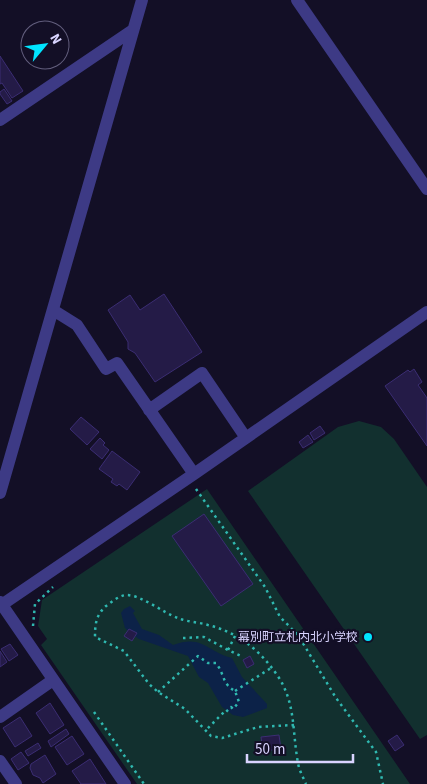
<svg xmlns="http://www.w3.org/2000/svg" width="427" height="784" viewBox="0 0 427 784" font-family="'Source Sans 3','Noto Sans JP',sans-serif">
<rect width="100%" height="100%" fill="#130f26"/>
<!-- green -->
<path fill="#12302f" d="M359,421L381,427L394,439L427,487V735L420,739L248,491L338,427Z
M207,489L410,784H137L41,645L47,639L38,626L42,600Z"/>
<!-- water -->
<path fill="#0c2248" d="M130,606L135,611L133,613L142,629L159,635L173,645C203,634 207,652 232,658L242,677L267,704V708L243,717L233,715L222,707L208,683L199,677L188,656L139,639L130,633L125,628L121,613L124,609Z"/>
<!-- building -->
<path fill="#241b47" stroke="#3b2d73" d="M0,56L23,91L12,98L2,83L0,84Z
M4,89L12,101L7,104L0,94V92Z
M164,294L202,352L155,382L135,353L128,349V342L108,310L130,295L140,310Z
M414,369L422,382L418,385L427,398V446L385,386L408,370L410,372Z
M81,417L99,432L87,445L70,429Z
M320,426L325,433L314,440L310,433Z
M308,435L313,442L303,448L299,442Z
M100,438L105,443L103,445L109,450L102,459L90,449Z
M112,451L140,472L127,490L119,484L117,486L111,482L113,479L99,469Z
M204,514L253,584L221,606L172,536Z
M129,629L137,633L132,641L124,636Z
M10,644L18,655L9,661L1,649Z
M0,651L7,662L0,667Z
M250,656L254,664L247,668L243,660Z
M50,703L64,725L50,734L36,713Z
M20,717L32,736L15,747L3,728Z
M66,729L69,734L51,747L48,741Z
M279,735L281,749L263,751L261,737Z
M397,735L404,745L395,751L388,741Z
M72,736L84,754L67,765L55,747Z
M38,743L41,748L28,756L25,751Z
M21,752L29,763L18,770L11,759Z
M45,755L56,774L43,783L40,778L33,775L30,768L31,764Z
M90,759L106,784H81L72,771Z"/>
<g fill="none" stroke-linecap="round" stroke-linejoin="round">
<!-- path -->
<path stroke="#2fb8b0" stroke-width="2.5" stroke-dasharray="2.5 4" stroke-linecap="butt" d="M196,489L265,587L280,617L298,635L336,698L376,752L383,784
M33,626L35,604L53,587
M235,636L228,650L241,656
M183,638L204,637L228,650
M235,691L271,668
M158,692L198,656L208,663H216C225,675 222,684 235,691L239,702L233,709L231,707L226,712L225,711L206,730
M94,712L144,784
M294,725L258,727L222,738L211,736L185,709L158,692L149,684L124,651L95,637C95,624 96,615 106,606C112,602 118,596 126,595C142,595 163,613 178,618C187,622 198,622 208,625C237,632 260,650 277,675C296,702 292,731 298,763C299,770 303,777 306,784"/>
<!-- minor -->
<path stroke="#3d3a85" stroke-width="12" d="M297,0L427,189
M0,120L133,30
M53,310L77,325L106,369L117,363L194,474
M149,410L202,373L246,438
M0,493L142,0
M0,602L125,784
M0,606L194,474L427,312
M0,717L53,680
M0,761L16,784"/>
</g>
<!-- markers -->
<circle fill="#00e5ff" stroke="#130f26" stroke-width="2" cx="368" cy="637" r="5"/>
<g text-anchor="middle" stroke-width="4.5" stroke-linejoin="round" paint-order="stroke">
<!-- poi labels -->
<g font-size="12" fill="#d9d4ff" stroke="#130f26" text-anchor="end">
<text x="358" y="641">幕別町立札内北小学校</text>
</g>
</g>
<!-- north arrow -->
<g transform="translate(45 45) rotate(61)"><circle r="24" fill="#130f26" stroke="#625e7d"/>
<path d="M0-4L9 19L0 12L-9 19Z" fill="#00e5ff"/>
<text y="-8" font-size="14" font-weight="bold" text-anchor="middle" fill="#d9d4ff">N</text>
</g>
<!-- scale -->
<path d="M247 754v8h106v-8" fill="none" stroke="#d9d4ff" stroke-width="2.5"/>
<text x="255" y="754" font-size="15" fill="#d9d4ff" stroke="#130f26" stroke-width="4" paint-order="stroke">50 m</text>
</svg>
